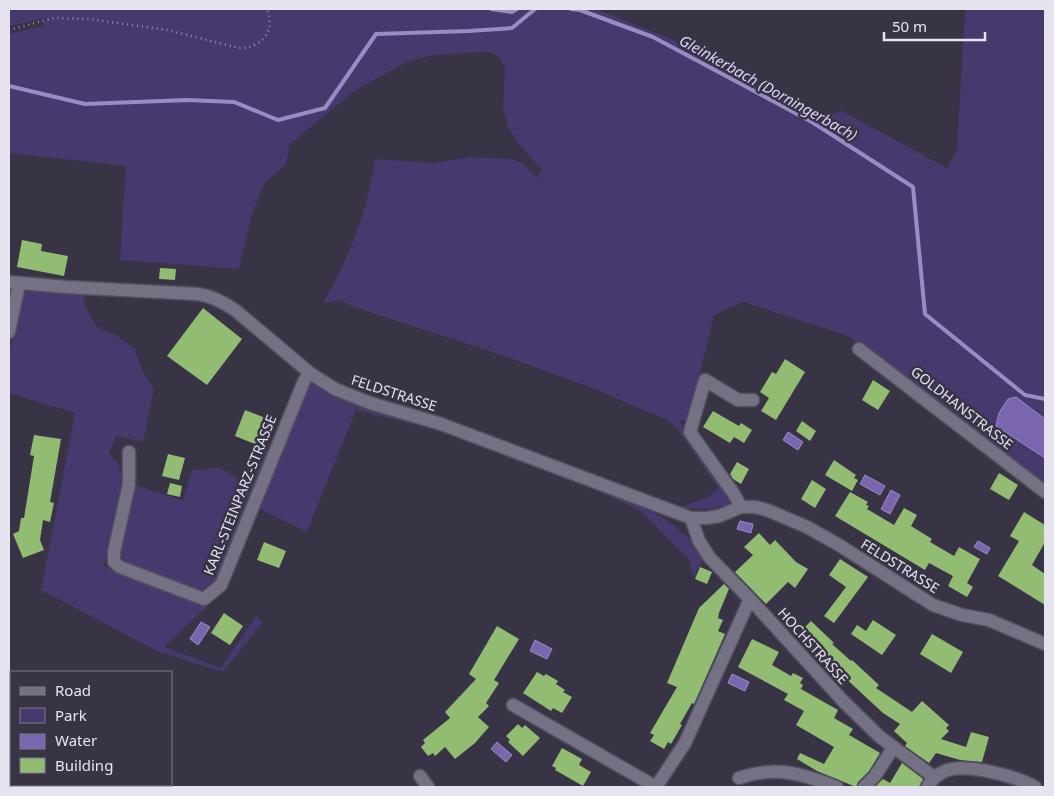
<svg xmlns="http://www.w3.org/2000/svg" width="1054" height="796" viewBox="0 0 1054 796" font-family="'Noto Sans',sans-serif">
<rect width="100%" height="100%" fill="#383445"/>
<!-- green -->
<path fill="#47386d" d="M11,9H596L691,47L731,72L817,119L842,111L947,168L957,150L965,9H1045V154L1043,158L1045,160V419L1016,397L996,426L1045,458V483L1001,456L848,336L743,302L714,315L688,421L679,420L730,493L732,499L728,505C712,510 697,510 681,507L709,497L718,488L675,426L667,420L590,387L498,354L351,306L341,300L323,303C349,258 368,211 375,159L434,163L470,157L511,159L521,162L537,178L542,170L519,144L508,127L503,109L505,67L500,58L490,52L463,53L429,56L407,62L357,89L290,144L286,164L264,184L252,214L239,269L120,260L126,166L9,153V34L42,26L47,18L9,26V10Z
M32,290L85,295L84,305L97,327L116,335L135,349L143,372L154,389L143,442L116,436L109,454L119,465L123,483L104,566L207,607L164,647L221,668L256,616L263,622L223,672L157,651L41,590L75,413L9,393V356L17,312L20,298L26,292Z
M310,380L438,430L356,410L307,532L260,509Z
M269,447L220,575C213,584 209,590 198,591L126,562L119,552L134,485L183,500L192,470L220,468L242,481L255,449Z
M524,463C585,484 666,501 704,557L694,577L689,560L642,512L608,495Z"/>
<!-- water -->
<path fill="#7966af" stroke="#9a8cc2" d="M1016,397L1045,419V458L996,426L999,413L1008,399Z
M788,432L803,442L798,450L783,440Z
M865,475L885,486L880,495L860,484Z
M891,490L900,495L890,514L881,509Z
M740,521L753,524L751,533L737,529Z
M978,541L990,548L987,554L974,547Z
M201,622L210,627L198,645L190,639Z
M535,640L552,649L547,659L530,651Z
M732,674L749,682L745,691L728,683Z
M497,742L512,755L506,762L491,749Z"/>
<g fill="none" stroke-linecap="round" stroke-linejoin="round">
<!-- stream -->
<path stroke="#9a8cc2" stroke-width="4" d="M491,9L512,12L517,9
M571,9L580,10L653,37L812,122L913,187L925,314L1025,395L1045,399
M9,86L85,104L187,100L234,102L278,120L325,108L376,34L469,31L512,28L535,9"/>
</g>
<!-- building -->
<path fill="#91bc72" d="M22,240L42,244L41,251L68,256L64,276L17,267Z
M160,268L176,269L175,280L159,279Z
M203,308L242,339L207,385L167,356Z
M785,359L805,372L776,420L761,411L769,398L760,392L772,372L776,374Z
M873,380L890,391L878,410L862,400Z
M245,410L268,419L264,428L267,429L260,446L235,436Z
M713,411L739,426L741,423L752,430L744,443L734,437L730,443L703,427Z
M802,421L816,431L810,441L796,431Z
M34,435L61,439L50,502L54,503L50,522L43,520L40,540L44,550L23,558L13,534L19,531L21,518H24L34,456L30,455Z
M168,454L185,458L179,480L162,476Z
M834,460L856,475L854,478L858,480L852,491L825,475Z
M737,462L749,469L741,484L733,479L730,474Z
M999,473L1018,485L1009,500L990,489Z
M812,480L826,489L815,508L801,499Z
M170,483L182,486L180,497L167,494Z
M850,492L868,502L866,505L869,506L867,509L894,525L904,508L917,515L911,526L932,539L930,542L954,556L959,547L980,559L967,583L973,587L967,597L948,586L953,576L929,563L925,570L835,516Z
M1024,512L1045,525V542L1032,565L1045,574V605L998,576L1019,541L1010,536Z
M759,533L770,545L775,540L796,562L808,569L795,588L788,582L766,604L735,572L753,555L744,547Z
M264,542L286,551L279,568L257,560Z
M840,559L868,577L834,623L824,616L846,587L829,575Z
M700,567L712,572L707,584L695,579Z
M724,584L729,589L719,613L718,618L723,620L718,631L725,634L694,704L692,703L680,724L682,725L671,744L668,742L664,749L650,741L654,735L650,733L677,687L667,683L699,608Z
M224,613L243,626L230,645L211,633Z
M873,620L896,635L882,655L851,634L857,625L866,631Z
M811,621L834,643L832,644L851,661L852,660L879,685L876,688L912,712L922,701L949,725L946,728L949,731L941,739L966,747L971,732L989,737L982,762L960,760L936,753L929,763L905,746L907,743L894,731L900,724L883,713L827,661L824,664L815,655L823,647L805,627Z
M497,626L519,639L494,680L499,683L486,703L489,706L478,717L489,727L475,743L455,759L445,747L435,756L433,753L428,756L421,747L425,743L423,740L450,718L445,712L476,679L469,674Z
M932,634L963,652L951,673L920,654Z
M752,639L779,652L772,665L791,676L793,673L803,678L800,683L803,685L801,689L838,710L834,718L853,729L849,735L880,753L869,771L858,782L856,787L817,771L797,759L800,753L824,764L834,747L796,725L804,711L784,700L788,694L738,667Z
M537,672L544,676L546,674L558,681L556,684L565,690L563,692L572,697L562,713L553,708L551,711L523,693Z
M518,724L522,728L525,725L540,738L523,756L508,742L510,740L506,736Z
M562,748L582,759L579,765L591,772L583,786L555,770L556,768L552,766Z
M902,763L923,779L919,787H875L883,779L890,783Z"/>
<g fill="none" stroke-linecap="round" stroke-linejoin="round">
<defs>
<path id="minor" d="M9,282L66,287L198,294C212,296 223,302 235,310L310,373L335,389L370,403L441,424L691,518H707L719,516L741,507H755L767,510L807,527L839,545L933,605L962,615L989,620L1045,644
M9,332L19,284
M859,349L1045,492
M129,452V484L114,552V562L120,567L204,599L221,585L304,381L310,373
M741,507L734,494L690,432L705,380L738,400H753
M691,518L699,541L710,558L750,599L844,702L880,737L934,777
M513,705L656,787L685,743L750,599
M420,776L428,787
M739,778C776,765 802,774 837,787
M864,787L875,776L893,748
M927,787C933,779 938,773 948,770C969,764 1016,776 1035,787"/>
</defs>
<!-- minor casing -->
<use href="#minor" stroke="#53505e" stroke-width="15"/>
<!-- path -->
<path stroke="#9794a2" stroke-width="2.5" stroke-dasharray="1 4" stroke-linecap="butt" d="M9,30L54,18L89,19L167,30L239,48C261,48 276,32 267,9"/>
<!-- minor -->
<use href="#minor" stroke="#757184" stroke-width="12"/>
</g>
<g text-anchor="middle" stroke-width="5" stroke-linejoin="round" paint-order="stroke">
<!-- street labels -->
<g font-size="14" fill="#e6e4ef" stroke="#383445">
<text transform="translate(394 393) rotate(18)" y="5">FELDSTRASSE</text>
<text transform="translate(962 408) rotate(38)" y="5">GOLDHANSTRASSE</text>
<text transform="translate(240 495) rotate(-68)" y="5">KARL-STEINPARZ-STRASSE</text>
<text transform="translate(900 566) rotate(32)" y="5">FELDSTRASSE</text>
<text transform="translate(813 646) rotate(48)" y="5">HOCHSTRASSE</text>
</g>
<!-- water labels -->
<g font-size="15" font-style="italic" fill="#dad2fa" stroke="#383445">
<text transform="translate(768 88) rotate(29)" y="5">Gleinkerbach (Dorningerbach)</text>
</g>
</g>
<!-- border -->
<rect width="1054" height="796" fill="none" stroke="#e6e4ef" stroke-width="20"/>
<!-- legend -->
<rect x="10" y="671" width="162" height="115" fill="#383445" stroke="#7e7a89"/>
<rect x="20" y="687" width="25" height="8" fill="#757184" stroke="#7e7a89"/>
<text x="55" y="696" font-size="15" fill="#e6e4ef">Road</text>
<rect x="20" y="708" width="25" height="15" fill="#47386d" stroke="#7e7a89"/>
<text x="55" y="721" font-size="15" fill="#e6e4ef">Park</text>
<rect x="20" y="734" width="25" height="15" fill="#7966af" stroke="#7e7a89"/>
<text x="55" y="746" font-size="15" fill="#e6e4ef">Water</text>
<rect x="20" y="758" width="25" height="15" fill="#91bc72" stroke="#7e7a89"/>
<text x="55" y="771" font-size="15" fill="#e6e4ef">Building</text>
<!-- scale -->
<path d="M884 32v8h101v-8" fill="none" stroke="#e6e4ef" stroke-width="2.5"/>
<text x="892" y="32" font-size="15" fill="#e6e4ef" stroke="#383445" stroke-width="4" paint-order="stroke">50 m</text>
</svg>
